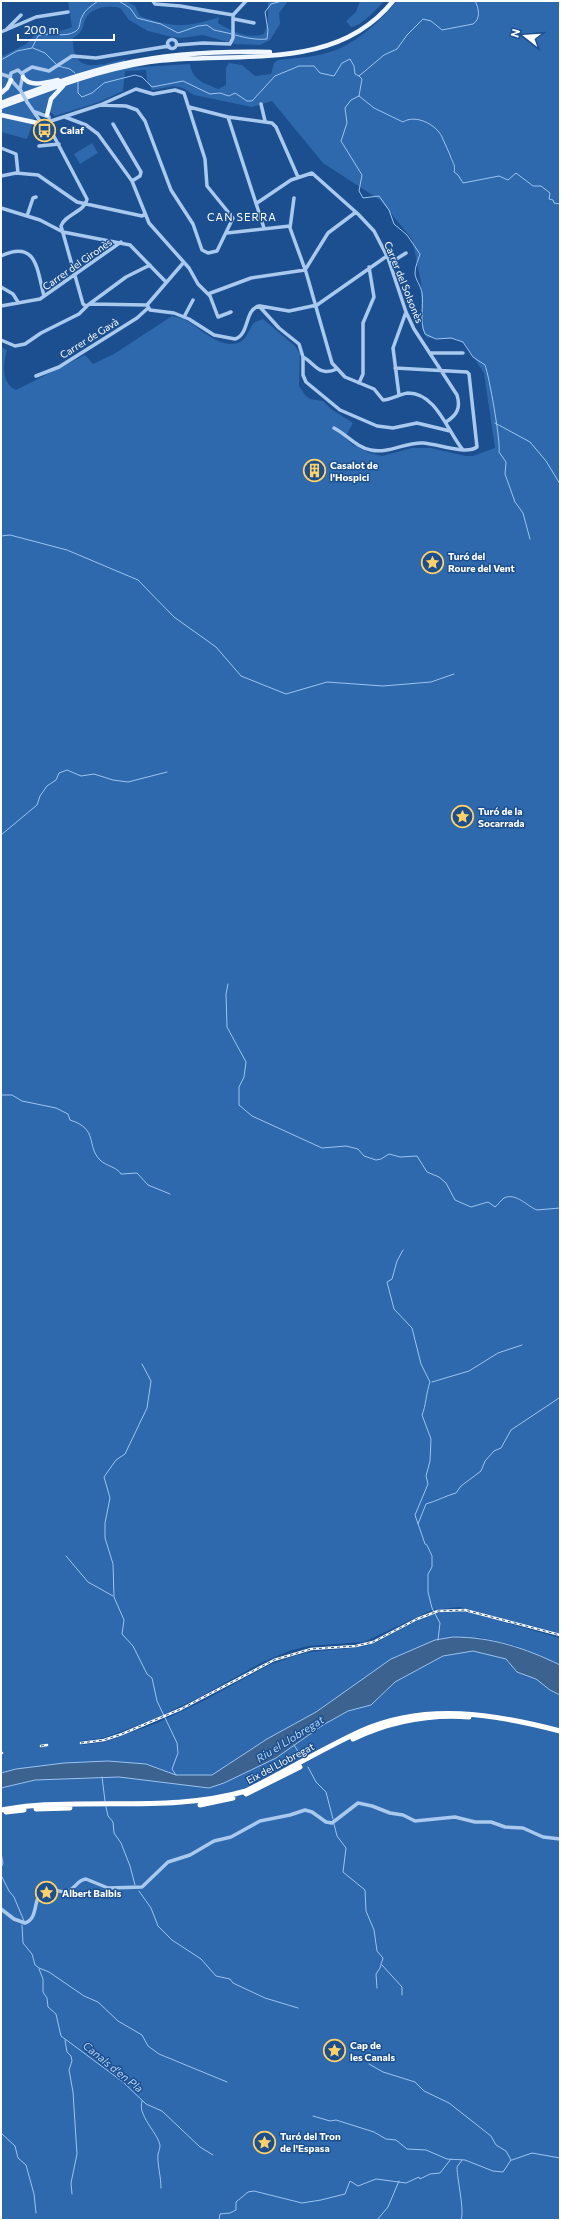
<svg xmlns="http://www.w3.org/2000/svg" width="561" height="2221" viewBox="0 0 561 2221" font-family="Commissioner,sans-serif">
<rect width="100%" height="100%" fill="#1b4f8f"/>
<!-- green -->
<path fill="#2e69ad" d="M68,1H126L135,6L140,16C172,28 187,28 219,17L218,23C233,32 248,39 264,34L268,21V1H288L279,13L280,24L270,40L260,45L235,44L203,35L181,38L172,37L148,31L129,20L121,9C112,4 95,7 88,15C81,23 87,30 73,38C72,76 100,65 125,59V68L190,64C192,80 204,83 218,89L226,85V68L229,63L242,65L255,76L271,74L274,63L278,60C297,58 318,57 336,50C359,41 381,20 397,1H560V1634L460,1607L432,1610L364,1642L308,1646L289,1651L261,1663L200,1697L154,1719L104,1738L81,1741V1745L104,1742L157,1723L203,1701L269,1665L294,1656L310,1652L362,1647L375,1643L426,1616L443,1612H469L560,1638V1665L514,1645L478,1637L339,1696L316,1712L267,1739L212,1775H176L146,1764L108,1761L64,1763L16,1769L1,1773V347L7,350C3,365 1,383 16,390L85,355L93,364L114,354L172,316C176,317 181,318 184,319C199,327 221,351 240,342C248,338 249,327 255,322L263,319L295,346L300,354L299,386L305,395L310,399L323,401L331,409L353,423L345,438L353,445L370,453L382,456L412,448H431L465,456H473L495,448L484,373L465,344L456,339L427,338L422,329L421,282L412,239L380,200L323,163L272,101L252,107L194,95L183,88L174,86L152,90L147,80L146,70L125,71L123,91L99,102L55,116L50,112H40L35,117L27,139L1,132V51L3,56L26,44L40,30L61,31L72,27Z
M360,1H384C378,8 360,27 351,27L346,21L356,12Z
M92,143L98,153L80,164L74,154Z
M473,1651L506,1659L517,1672L536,1679L550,1690L560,1695V2220H1V1788L35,1780L119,1777L209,1788L224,1783L276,1758L323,1725L348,1711L371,1705L395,1682L443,1656Z"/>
<!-- water -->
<path fill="#3c6290" stroke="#9cc4f0" d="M453,1637C492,1637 525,1648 560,1665V1695L550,1690L536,1679L517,1672L506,1659L473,1651L443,1656L395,1682L371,1705L348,1711L323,1725L276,1758L224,1783L209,1788L119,1777L35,1780L1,1788V1773L16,1769L64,1763L108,1761L146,1764L176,1775H212L267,1739L316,1712L391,1659L435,1640Z"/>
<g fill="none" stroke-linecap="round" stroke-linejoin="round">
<!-- stream -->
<path stroke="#9cc4f0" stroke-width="1" d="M119,1L130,8L137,18L161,24L178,33L198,26L207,25L214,30L232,34
M235,35C246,38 256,40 267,39L268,30L265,12L271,4L282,1
M32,48L38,36C49,31 65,39 76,31C81,28 79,21 82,17C85,9 92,6 98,1
M33,48L45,53L56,64
M1,60L17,51L32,48
M58,66L70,69L75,73
M359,76L362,79L359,96
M78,82V93L82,97L92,93L104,83L135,75L142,77L152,87L183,81L210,94L220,93L229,96L235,93L247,101H252L275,76L299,66H314L320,73L334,76L342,63L350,59L354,66L355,74L359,76L384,55L397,49L407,35L423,19L431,21L442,30L473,24C481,19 479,8 475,1
M359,96L351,100L345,108L347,123L341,141L362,175L359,191L363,198L379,196L389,210L394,224L407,235L420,254C418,261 415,266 415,273C415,279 421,286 422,293C424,307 419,320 425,334L436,339L451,338L463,342L473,357L485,365C489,375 501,443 499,452L506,462L505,474L515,502L523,513L530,539
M359,96L374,108L403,122C415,114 436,124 442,137C445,143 447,149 450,155C452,162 456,165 454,172L458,175L463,183L499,176L508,180L516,173L533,186H541L550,193L549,199L553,200L554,203L560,204
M495,423L530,442L546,461L560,484
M1,536L10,535L67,550L138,580L174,617L216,647L241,676L286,694L327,682L383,686L431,682L454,674
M1,835L37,805L40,796L47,786L56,780L59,773L67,770L81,776L94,774L113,780L128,782L167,772
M228,984L226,994L227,1027L246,1062L244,1077L239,1087V1105L252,1116L322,1148L346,1146L358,1149L364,1156L376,1160L381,1159L389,1154L400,1157L417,1156L427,1172L439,1177L446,1183L455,1200L471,1207L488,1202L495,1207C498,1205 501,1200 504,1198C516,1192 528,1207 537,1210L560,1208
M1,1095H12L22,1101L56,1108L68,1114L70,1120C99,1129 86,1146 100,1160C106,1166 117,1167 121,1174L137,1173L148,1185L170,1194
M403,1250L397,1261L392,1279L387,1282L394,1309L412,1328L421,1364L430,1382C426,1393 426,1406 422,1415L431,1439L430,1461L426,1476L428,1484L415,1515L425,1544L427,1545L432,1556V1567L428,1574V1592L432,1608L440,1623L438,1640
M142,1364L151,1381L147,1408L125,1454L116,1460L104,1477L110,1498L105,1523V1538L113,1564L114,1597L124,1620L122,1634L133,1646L147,1674L152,1678L157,1701L177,1743L178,1753L172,1769L176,1775
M432,1382L469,1371L498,1353L522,1345
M418,1524L426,1504C437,1501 445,1496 456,1493L461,1486L481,1471L485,1461L494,1451L501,1448L511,1430L559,1398
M66,1556L88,1582L113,1596
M294,1745L303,1759
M308,1767L316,1782L326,1792L333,1819
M102,1777L105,1801
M106,1807L108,1816L113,1822L114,1833L121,1843L130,1866L135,1885
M334,1824L337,1836L346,1848L343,1872L365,1890L366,1911L374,1930L377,1951L383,1958L380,1968L376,1974L377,1988
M1,1853L3,1863L1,1868
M1,1875L9,1891L14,1897L24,1921
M139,1891L151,1908L158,1926L172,1940L201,1959L216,1976L230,1979L233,1983L265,1998L298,2008
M22,1925L23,1943L32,1954L35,1965L39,1968L49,1972L84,1996L98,2002L118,2021L142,2035L148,2046L159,2054L227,2082
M382,1965L402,1987V1995
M39,1969L43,1979V1992L47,1998L48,2007L56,2014L61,2036L123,2082L146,2104L162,2111L200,2147L213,2155
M65,2040L67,2052L71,2056L72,2061L69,2070L73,2092L76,2139L77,2154L71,2183L72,2194
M369,2064L383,2072L415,2082L424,2091L449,2103L491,2136L496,2145L506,2151L511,2160
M142,2101C137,2115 157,2132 160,2145C160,2148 159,2151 158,2154C157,2164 161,2176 161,2188
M313,2116L330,2121L336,2120L374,2132L386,2139L396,2140L407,2149L426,2150L447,2159L465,2160L493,2171L503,2172L511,2160
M1,2133L15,2146L18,2158L26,2165L34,2194L36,2213
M512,2160L532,2153L560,2158
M1,2214V2217
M219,2220L220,2214L230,2213L236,2210V2202L248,2192L254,2191L302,2203L321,2200L345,2194L350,2181L358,2186L376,2179L406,2183L419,2177L420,2179L430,2174L440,2173L451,2159
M377,2220L388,2207L399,2181
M461,2220C465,2212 457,2179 457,2167L462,2160"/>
<!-- minor -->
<path stroke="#a9c9ee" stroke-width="3.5" d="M153,1L155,4L180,6L233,15
M233,15L246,1
M234,19L254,23
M6,30L21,15
M1,32L36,17L68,12
M167.5 44a4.5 4.5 0 1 1 9 0a4.5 4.5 0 1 1-9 0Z
M177,45L203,43L230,44L233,38V15
M22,73L32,67L49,71L72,56L96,58L169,46
M1,74L10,77
M20,89L23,75L18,70L11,73L10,79L21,91
M27,102L42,124H49V117L35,112
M261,104L265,121
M189,107L228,117L272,123L276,127L298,177
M65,117L86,125L98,134L132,181L149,223L189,268L198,284L210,296L218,317L231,312
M228,117L264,228
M51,121L100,105L126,106L137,110L145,121L171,190L193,224L202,250L208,253L217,251L233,218L207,186L205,159L184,93L175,90L153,94L136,89L100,105
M113,124L141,172L140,176L132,181
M48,125L87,199C85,212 65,214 61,226L83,304L86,306
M39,146L59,144
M1,148L16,154L18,173
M1,176L16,173L38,175L77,202L142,216L145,214
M294,198L290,228L306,272L332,363L345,377L374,389L383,400C392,400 399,394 408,393C437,393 448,433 463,450
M257,203L291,180L312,173L358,214L374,231L388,258L406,312L414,329L457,395C461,408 457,415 446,422
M1,208L40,220L63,232L130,245L166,282
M27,216L33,198L36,197
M227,233L290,226
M1,256C37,239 37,270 44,296
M390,263L406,253
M1,287L13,294L18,302
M208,294L251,278L305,270L328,233L356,212
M90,304L147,305
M147,305L150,310L174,313L189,319L214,335L235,339C250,334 244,310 259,306
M147,305L184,262
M1,306L40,299L121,242
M259,306L279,328L299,344L303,357V375L306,382L340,410L377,426L393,428L417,423L450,431
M260,306L289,311L317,305L387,256
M184,317L193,300
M1,340L15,346L25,344L41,333L79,314L88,305L126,277L150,265
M430,353H463
M303,357C315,363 318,377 337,369
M36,376L59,367L137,318L148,308
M359,383L363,374V323L374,297L369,267
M399,395L393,348L406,312
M334,428C346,434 357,448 371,450C389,454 405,442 423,443C438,444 466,455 477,447L469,374L467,372L395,368
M1,1909L14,1919L25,1923C40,1918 31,1896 46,1889C54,1888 61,1894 68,1891C76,1888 77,1880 86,1879L108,1888L142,1887L168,1862L190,1855L214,1841L231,1837L260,1821L290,1815L305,1810L312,1812L326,1822L332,1823L358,1803L372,1806L390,1813L403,1815L415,1821L455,1817L475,1822H491L505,1827L523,1828L543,1837L560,1839"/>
<!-- major -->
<path stroke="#f0f6ff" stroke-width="4.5" d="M23,77C29,88 47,82 58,80
M1,93L7,88L11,80
M1,103C41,88 81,73 122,64C170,53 221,51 270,52
M1,107C49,89 97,70 149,62C232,50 334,75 393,1
M1,115L42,124
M47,115L51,99L63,86"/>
<!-- highway -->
<path stroke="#fff" stroke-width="5" d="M353,1739C389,1722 429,1714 469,1717
M246,1794L300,1767
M200,1805L233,1798
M36,1809L70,1808
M1,1810C26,1805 51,1804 77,1804C133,1803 191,1807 246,1791C284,1772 322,1749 361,1731C426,1702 495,1714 560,1731
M6,1812L24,1810"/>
<defs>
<path id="rail" d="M81,1743L104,1740L122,1734L181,1709L274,1660L311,1649L356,1646L373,1642L417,1619L438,1611L465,1610L560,1635
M41,1746L47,1745
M1,1753H2"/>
</defs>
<!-- rail casing -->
<use href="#rail" stroke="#fff" stroke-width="2.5"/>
<!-- rail -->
<use href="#rail" stroke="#1b4f8f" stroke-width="1" stroke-dasharray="3" stroke-linecap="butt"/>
<!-- minor-bridge -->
<path stroke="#a9c9ee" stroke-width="3.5" d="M21,91L27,102"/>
</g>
<!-- icons -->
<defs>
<symbol id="bus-ring" viewBox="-11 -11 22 22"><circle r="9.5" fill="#1b4f8f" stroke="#ffd166" stroke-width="1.5"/><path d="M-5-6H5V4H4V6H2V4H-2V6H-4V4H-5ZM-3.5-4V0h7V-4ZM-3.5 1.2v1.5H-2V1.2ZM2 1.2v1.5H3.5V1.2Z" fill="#ffd166"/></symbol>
<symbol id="building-ring" viewBox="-11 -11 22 22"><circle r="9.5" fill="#1b4f8f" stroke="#ffd166" stroke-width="1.5"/><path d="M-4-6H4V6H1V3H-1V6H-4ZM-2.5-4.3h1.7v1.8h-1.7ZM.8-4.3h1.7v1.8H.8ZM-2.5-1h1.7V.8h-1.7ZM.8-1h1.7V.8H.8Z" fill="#ffd166"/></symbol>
<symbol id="sight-ring" viewBox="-11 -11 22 22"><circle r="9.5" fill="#1b4f8f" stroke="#ffd166" stroke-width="1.5"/><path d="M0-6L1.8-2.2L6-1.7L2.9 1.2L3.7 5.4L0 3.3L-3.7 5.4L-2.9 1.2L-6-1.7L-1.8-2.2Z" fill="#ffd166"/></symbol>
</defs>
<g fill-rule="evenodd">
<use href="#bus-ring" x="32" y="118" width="25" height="25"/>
<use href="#building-ring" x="302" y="458" width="25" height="25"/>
<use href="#sight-ring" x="420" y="550" width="25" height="25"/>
<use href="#sight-ring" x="450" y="804" width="25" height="25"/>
<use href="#sight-ring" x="34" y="1880" width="25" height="25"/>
<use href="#sight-ring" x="322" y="2038" width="25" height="25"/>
<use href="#sight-ring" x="252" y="2130" width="25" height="25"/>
</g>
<g text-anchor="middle" stroke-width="3" stroke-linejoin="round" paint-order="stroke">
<!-- poi labels -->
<g font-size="10" font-weight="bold" fill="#fff" stroke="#1b4f8f" text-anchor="start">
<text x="60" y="134">Calaf</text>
<text x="330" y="469">Casalot de<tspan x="330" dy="12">l'Hospici</tspan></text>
<text x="448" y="560">Turó del<tspan x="448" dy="12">Roure del Vent</tspan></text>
<text x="478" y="815">Turó de la<tspan x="478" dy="12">Socarrada</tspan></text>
<text x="62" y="1897">Albert Balbis</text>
<text x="350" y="2049">Cap de<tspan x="350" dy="12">les Canals</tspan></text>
<text x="280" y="2140">Turó del Tron<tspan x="280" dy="12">de l'Espasa</tspan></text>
</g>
<!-- street labels -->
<g font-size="10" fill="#fff" stroke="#1b4f8f">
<text transform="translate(77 264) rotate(-35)" y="4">Carrer del Gironès</text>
<text transform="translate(404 282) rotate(68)" y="4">Carrer del Solsonès</text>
<text transform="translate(89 338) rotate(-32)" y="4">Carrer de Gavà</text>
<text transform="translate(280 1763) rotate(-28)" y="4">Eix del Llobregat</text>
</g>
<!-- neighbourhood labels -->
<g font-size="11" letter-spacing="1" fill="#fff" stroke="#1b4f8f">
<text x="242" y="221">CAN SERRA</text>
</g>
<!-- water labels -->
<g font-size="11" font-style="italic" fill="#b5d3f5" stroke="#1b4f8f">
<text transform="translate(290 1739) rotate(-32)" y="4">Riu el Llobregat</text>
<text transform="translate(113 2067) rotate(39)" y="4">Canals d'en Pla</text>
</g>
</g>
<!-- border -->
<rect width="561" height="2221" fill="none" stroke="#ffffff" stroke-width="4"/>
<!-- north arrow -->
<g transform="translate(525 36) rotate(287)" stroke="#1b4f8f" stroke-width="3" paint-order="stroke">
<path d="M0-3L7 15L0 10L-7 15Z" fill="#ffffff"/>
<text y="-6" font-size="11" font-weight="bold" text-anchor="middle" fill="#ffffff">N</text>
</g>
<!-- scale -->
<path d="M18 34v6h96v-6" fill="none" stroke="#ffffff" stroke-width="2"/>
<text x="24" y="34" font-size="12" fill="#ffffff" stroke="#1b4f8f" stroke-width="3" paint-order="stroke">200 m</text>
</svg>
